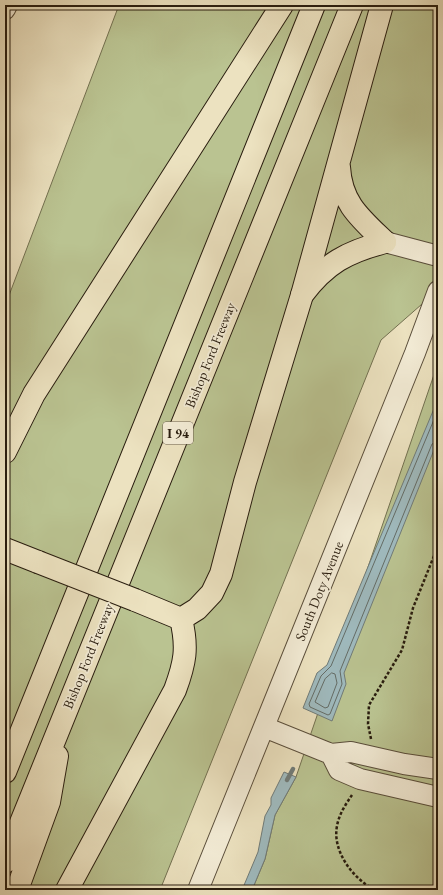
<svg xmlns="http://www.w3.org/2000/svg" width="443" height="895" viewBox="0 0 443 895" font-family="'EB Garamond',serif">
<rect width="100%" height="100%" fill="#ece2c0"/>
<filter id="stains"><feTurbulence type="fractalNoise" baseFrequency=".005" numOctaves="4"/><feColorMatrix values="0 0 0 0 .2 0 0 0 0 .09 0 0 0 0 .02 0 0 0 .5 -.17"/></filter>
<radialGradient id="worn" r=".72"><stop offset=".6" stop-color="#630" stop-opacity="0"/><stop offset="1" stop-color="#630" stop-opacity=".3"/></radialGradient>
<!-- green -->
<path fill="#bac391" stroke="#727050" d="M119,5H438V290L381,340L160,890H5V306Z
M438,363V890H252L265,859L275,815L296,777Z"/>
<!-- water -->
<path fill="#9fbabe" stroke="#707b78" d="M438,399V440L344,673L346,684L332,721L303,708L317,673L327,665Z
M284,772L296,777L275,815L265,859L252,890H242L258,852L265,816L271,805V798Z"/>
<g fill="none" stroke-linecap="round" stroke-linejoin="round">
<!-- shore -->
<path stroke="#646c66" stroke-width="1" d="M438,410L331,666L321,676L309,704L310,707L328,715L330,714L342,684L340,671L432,444L438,441
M332,673L335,674L337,683L328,707L325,708L315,702L325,679Z"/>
<!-- stream -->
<path stroke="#707b78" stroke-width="4.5" d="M287,780L293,769"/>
<defs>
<path id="minor" d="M5,9L7,5
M385,242L438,256
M264,727L331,754L351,752L404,764L438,769
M331,754L339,770L360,779L438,797
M198,890L415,353L438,291"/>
<path id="major" d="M5,549L38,562
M135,600L181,619
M181,619L197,609L212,593L221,574L245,482L302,295C326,263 347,252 385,242
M67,890L175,690C185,663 188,648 181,619"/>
<path id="highway" d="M339,167C341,203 360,218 385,242
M302,295L382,5
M5,452L34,394L282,5
M5,772L314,5
M5,862L352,5
M17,890L49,802L57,756"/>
</defs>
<!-- minor casing -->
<use href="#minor" stroke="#5a4e3b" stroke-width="22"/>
<!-- major casing -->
<use href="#major" stroke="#291d0f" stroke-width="24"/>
<!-- highway casing -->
<use href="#highway" stroke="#291d0f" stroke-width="24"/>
<!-- path -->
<path stroke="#291d0f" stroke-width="2.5" stroke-dasharray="3 2" stroke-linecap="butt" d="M371,739L368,724L369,705L402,650L413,608L438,546
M352,795C346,804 339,814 337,826C332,851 353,879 375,890"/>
<!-- minor -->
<use href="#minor" stroke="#f3ecd6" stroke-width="20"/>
<!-- major -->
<use href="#major" stroke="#ece2c0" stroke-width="22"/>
<!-- highway -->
<use href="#highway" stroke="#ece2c0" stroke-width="22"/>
<defs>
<path id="major-bridge" d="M38,562L135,600"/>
</defs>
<!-- major-bridge casing -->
<use href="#major-bridge" stroke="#291d0f" stroke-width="24" stroke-linecap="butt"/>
<!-- major-bridge -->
<use href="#major-bridge" stroke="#ece2c0" stroke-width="22"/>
</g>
<g text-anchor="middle" stroke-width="3.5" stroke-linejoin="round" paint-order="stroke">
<!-- shield labels -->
<rect fill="#f3ecd6" stroke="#665b4b" stroke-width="1" x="163" y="422" width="30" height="22" rx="3"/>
<g font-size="13" font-weight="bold" fill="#291d0f">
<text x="178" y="438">I 94</text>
</g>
<!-- street labels -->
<g font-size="14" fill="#291d0f" stroke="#f3ecd6">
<text transform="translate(210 355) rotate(-68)" y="5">Bishop Ford Freeway</text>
<text transform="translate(319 591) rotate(-68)" y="5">South Doty Avenue</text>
<text transform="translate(88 656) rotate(-68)" y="5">Bishop Ford Freeway</text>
</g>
</g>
<!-- margin -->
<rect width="443" height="895" fill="none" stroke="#ece2c0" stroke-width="20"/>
<rect x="6" y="6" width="431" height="883" fill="none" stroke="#291d0f" stroke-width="2"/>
<rect x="10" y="10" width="423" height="875" fill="none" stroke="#291d0f"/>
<rect width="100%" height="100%" filter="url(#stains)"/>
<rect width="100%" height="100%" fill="url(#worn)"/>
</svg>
